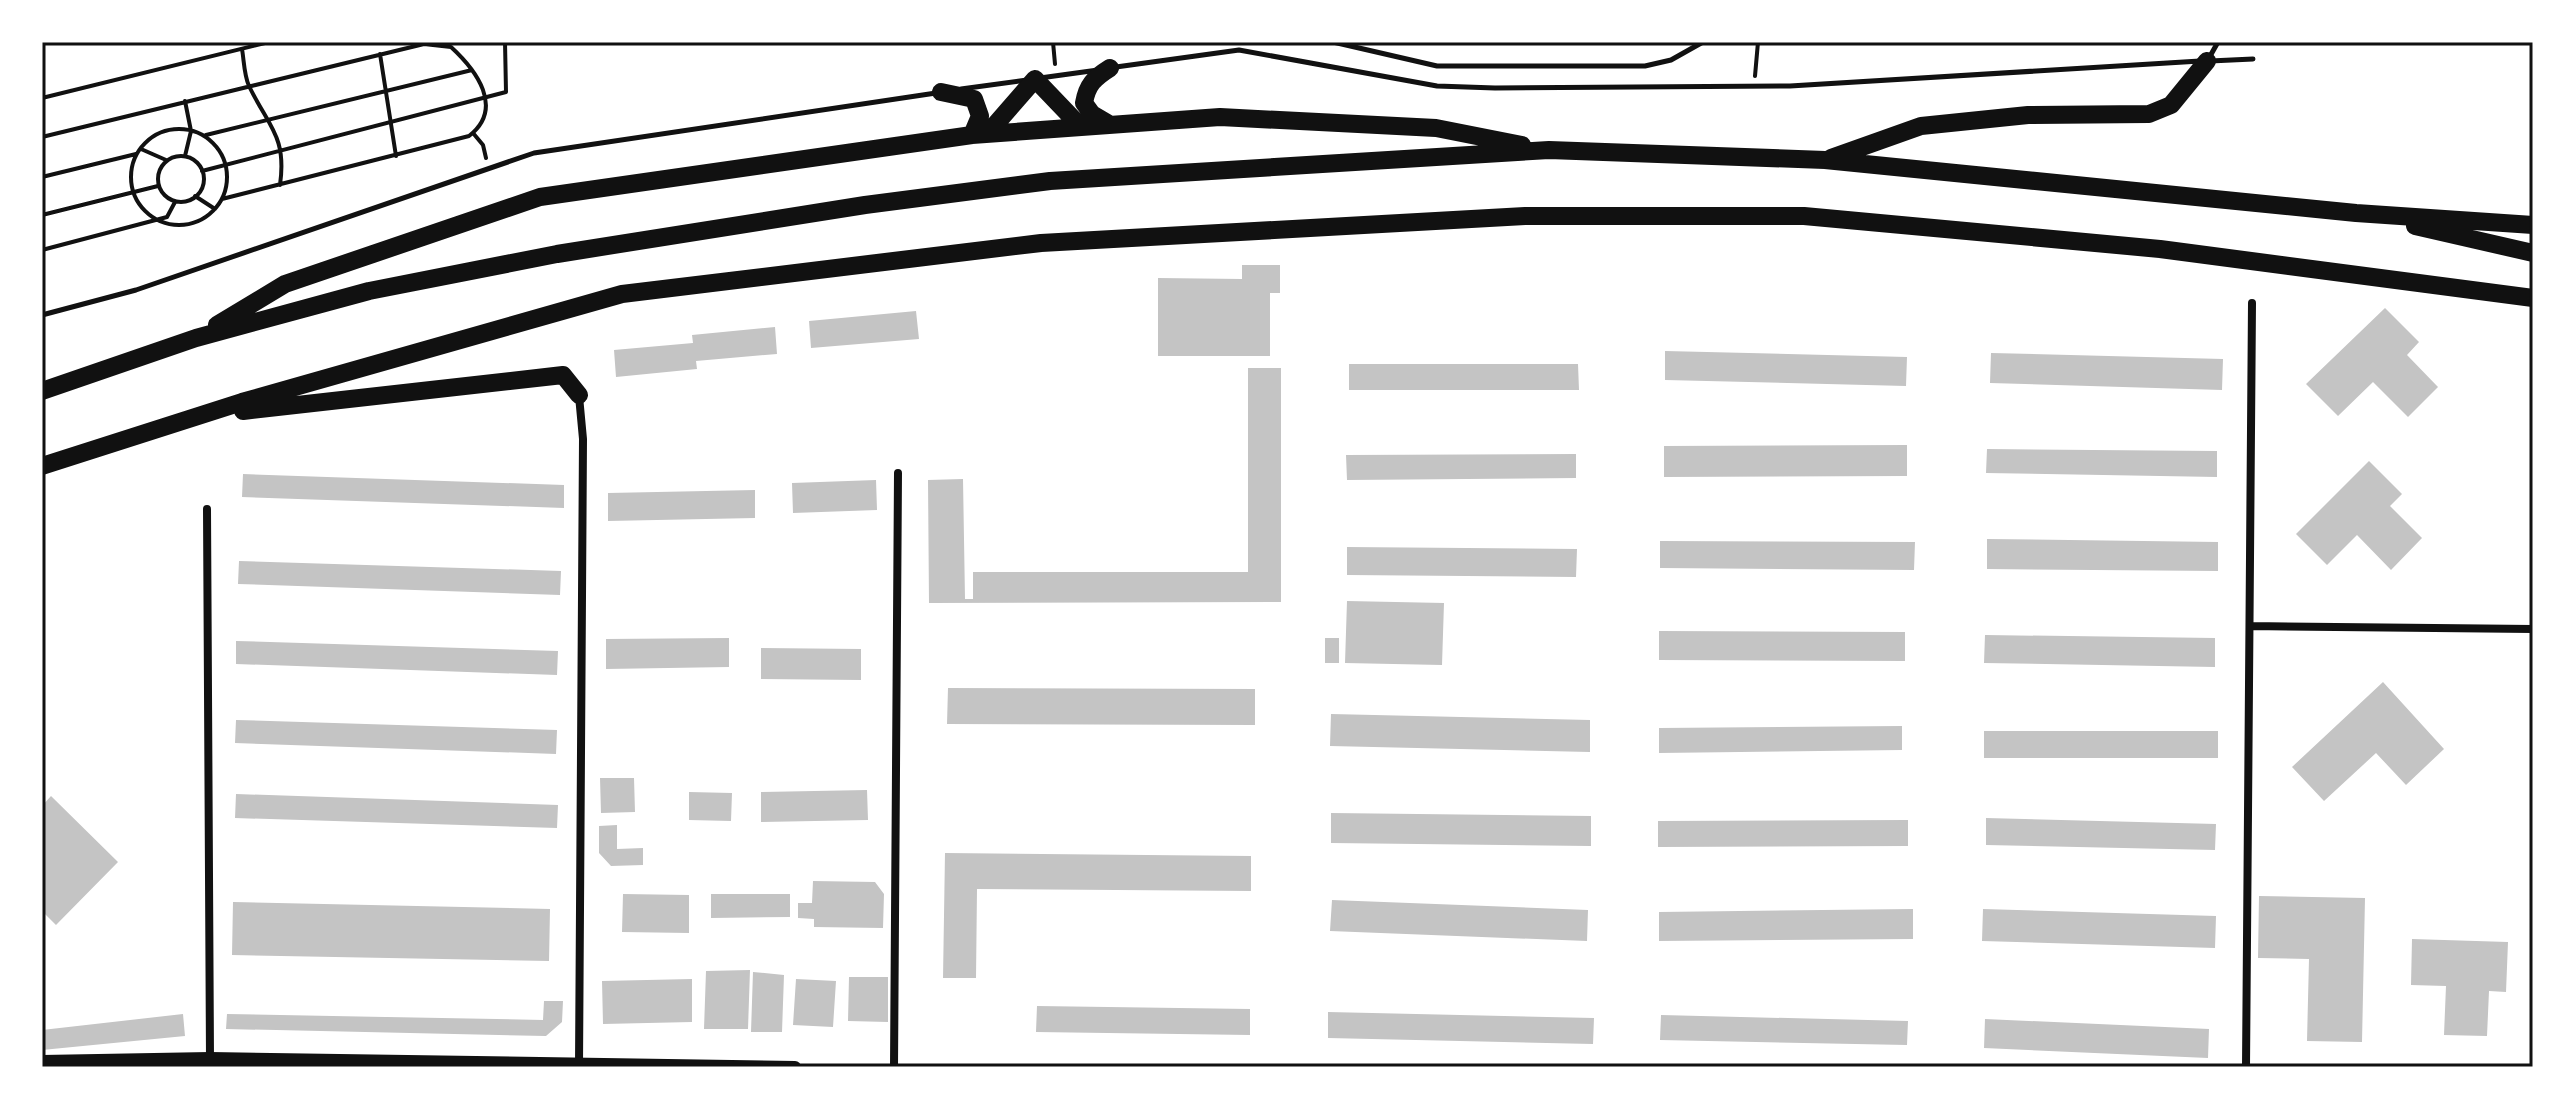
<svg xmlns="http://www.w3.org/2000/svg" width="2575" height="1109" viewBox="0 0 2575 1109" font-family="'Roboto Condensed',sans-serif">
<rect width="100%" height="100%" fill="#fff"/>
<!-- building -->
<path fill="#c4c4c4" d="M1242,265H1280V293H1270V356H1158V278L1242,279Z
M2385,308L2419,342L2407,355L2438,387L2408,417L2373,382L2338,416L2306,384Z
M916,311L919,339L811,348L809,321Z
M775,327L777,354L696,361L697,369L616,377L614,350L693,343L692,335Z
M1665,351L1907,357L1906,386L1665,380Z
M1991,353L2223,359L2222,390L1990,383Z
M1349,364H1578L1579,390H1349Z
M1248,368H1281V602L929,603L928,480L963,479L965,599H973V572H1248Z
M1907,445V476L1664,477V446Z
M1987,449L2217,451V477L1986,473Z
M1576,454V478L1347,480L1346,455Z
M2369,461L2402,494L2390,506L2422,538L2391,570L2357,535L2327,565L2296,534Z
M243,474L564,485V508L242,497Z
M876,480L877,510L793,513L792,483Z
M755,490V518L608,521V493Z
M1987,539L2218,542V571L1987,569Z
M1660,541L1915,542L1914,570L1660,568Z
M1347,547L1577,549L1576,577L1347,575Z
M239,561L561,571L560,595L238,584Z
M1347,601L1444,603L1442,665L1345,663Z
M1659,631L1905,632V661L1659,660Z
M1985,635L2215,638V667L1984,663Z
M729,638V667L606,669V639Z
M1325,638H1339V663H1325Z
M236,641L558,651L557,675L236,664Z
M761,648L861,649V680L761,679Z
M2383,682L2444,749L2406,785L2376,753L2324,801L2292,767Z
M948,688L1255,689V725L947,724Z
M1331,714L1590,720V752L1330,746Z
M236,720L557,730L556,754L235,743Z
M1902,726V750L1659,753V728Z
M1984,731H2218V758H1984Z
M600,778H634L635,812L601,813Z
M867,790L868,820L761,822V792Z
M689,792L732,793L731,821L689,820Z
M236,794L558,805L557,828L235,818Z
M51,796L118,862L56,925L42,911V806Z
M1331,813L1591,816V846L1331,843Z
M1986,818L2216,824L2215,850L1986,845Z
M1908,820V846L1658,847V821Z
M617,825V849L643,848V865L611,866L599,853V826Z
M945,853L1251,856V891L977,889L976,978H943Z
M813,881L875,882L884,894L883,928L814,927V919L798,918V903H812Z
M623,894L689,895V933L622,932Z
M711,894H790V917L711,918Z
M2259,896L2365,898L2362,1042L2307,1041L2309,959L2258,958Z
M1332,900L1588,910L1587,941L1330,931Z
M233,902L550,909L549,961L232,955Z
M1913,909V939L1659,941V912Z
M1983,909L2216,916L2215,948L1982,941Z
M2412,939L2508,942L2506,992L2489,991L2487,1036L2444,1035L2446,986L2411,985Z
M750,970L748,1029H704L706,971Z
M753,972L784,975L782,1032H751Z
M849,977H888V1022L848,1021Z
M692,979V1022L603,1024L602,981Z
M796,979L836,981L833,1027L793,1025Z
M544,1001H563L562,1022L546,1036L226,1029L227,1014L543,1020Z
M1037,1006L1250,1009V1035L1036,1032Z
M1328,1012L1594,1018L1593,1044L1328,1038Z
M183,1014L185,1036L42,1050V1030Z
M1661,1015L1908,1021L1907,1045L1660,1040Z
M1985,1019L2209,1029L2208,1058L1984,1048Z"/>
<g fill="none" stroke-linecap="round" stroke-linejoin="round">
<!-- path -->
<path stroke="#111" stroke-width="4" d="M1053,42L1055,64
M242,49C244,60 244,75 249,86C268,126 287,136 280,185
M380,54L396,156
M1755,76L1758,42
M42,98L269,42
M185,101L191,131L185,156
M131 177a48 48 0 1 1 96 0a48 48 0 1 1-96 0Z
M473,133L483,145L486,158
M206,135L472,70
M42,137L424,44L451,47C476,70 505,108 469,136L222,199
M141,149L166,160
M158 179a23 23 0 1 1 46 0a23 23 0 1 1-46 0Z
M202,171L506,92L505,42
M42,177L136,154
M195,196L215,209
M42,215L158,186
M42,250L167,217L175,202"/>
<!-- service -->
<path stroke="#111" stroke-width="5" d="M1333,42L1437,66H1645L1671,60L1703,42
M2209,58L2218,42
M2210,61L2253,59
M1116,67L1239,50L1437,86L1495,88L1790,86L2200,61
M1040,78L1098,70
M961,89L1027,80
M42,315L136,290L534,153L936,93"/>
<!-- minor -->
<path stroke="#111" stroke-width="8" d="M207,509L210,1058
M2250,626L2533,629
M579,1066L583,439L579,396
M894,1067L898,473
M2246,1067L2252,303"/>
<!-- tertiary -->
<path stroke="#111" stroke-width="12" d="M42,1061L210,1058L795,1067"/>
<!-- trunk -->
<path stroke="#111" stroke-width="18" d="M941,92L974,99L980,116L972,135
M1109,124L1092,114L1084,103C1087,85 1094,78 1110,68
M988,133L1035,79L1080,126
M1831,158L1921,126L2028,115L2149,114L2171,105L2207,61
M2415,226L2533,253
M217,325L285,284L540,197L972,135L1220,117L1436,128L1522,145
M42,391L196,338L369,291L557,254L865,205L1050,181L1549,150L1825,160L2356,213L2533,225
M243,411L563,375L579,395
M42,466L242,402L622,294L1041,243L1525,216H1804L2160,249L2533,298"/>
</g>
<!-- border -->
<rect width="2575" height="1109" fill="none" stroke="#ffffff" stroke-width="88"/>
<rect x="44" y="44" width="2487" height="1021" fill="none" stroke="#111" stroke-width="3"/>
</svg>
